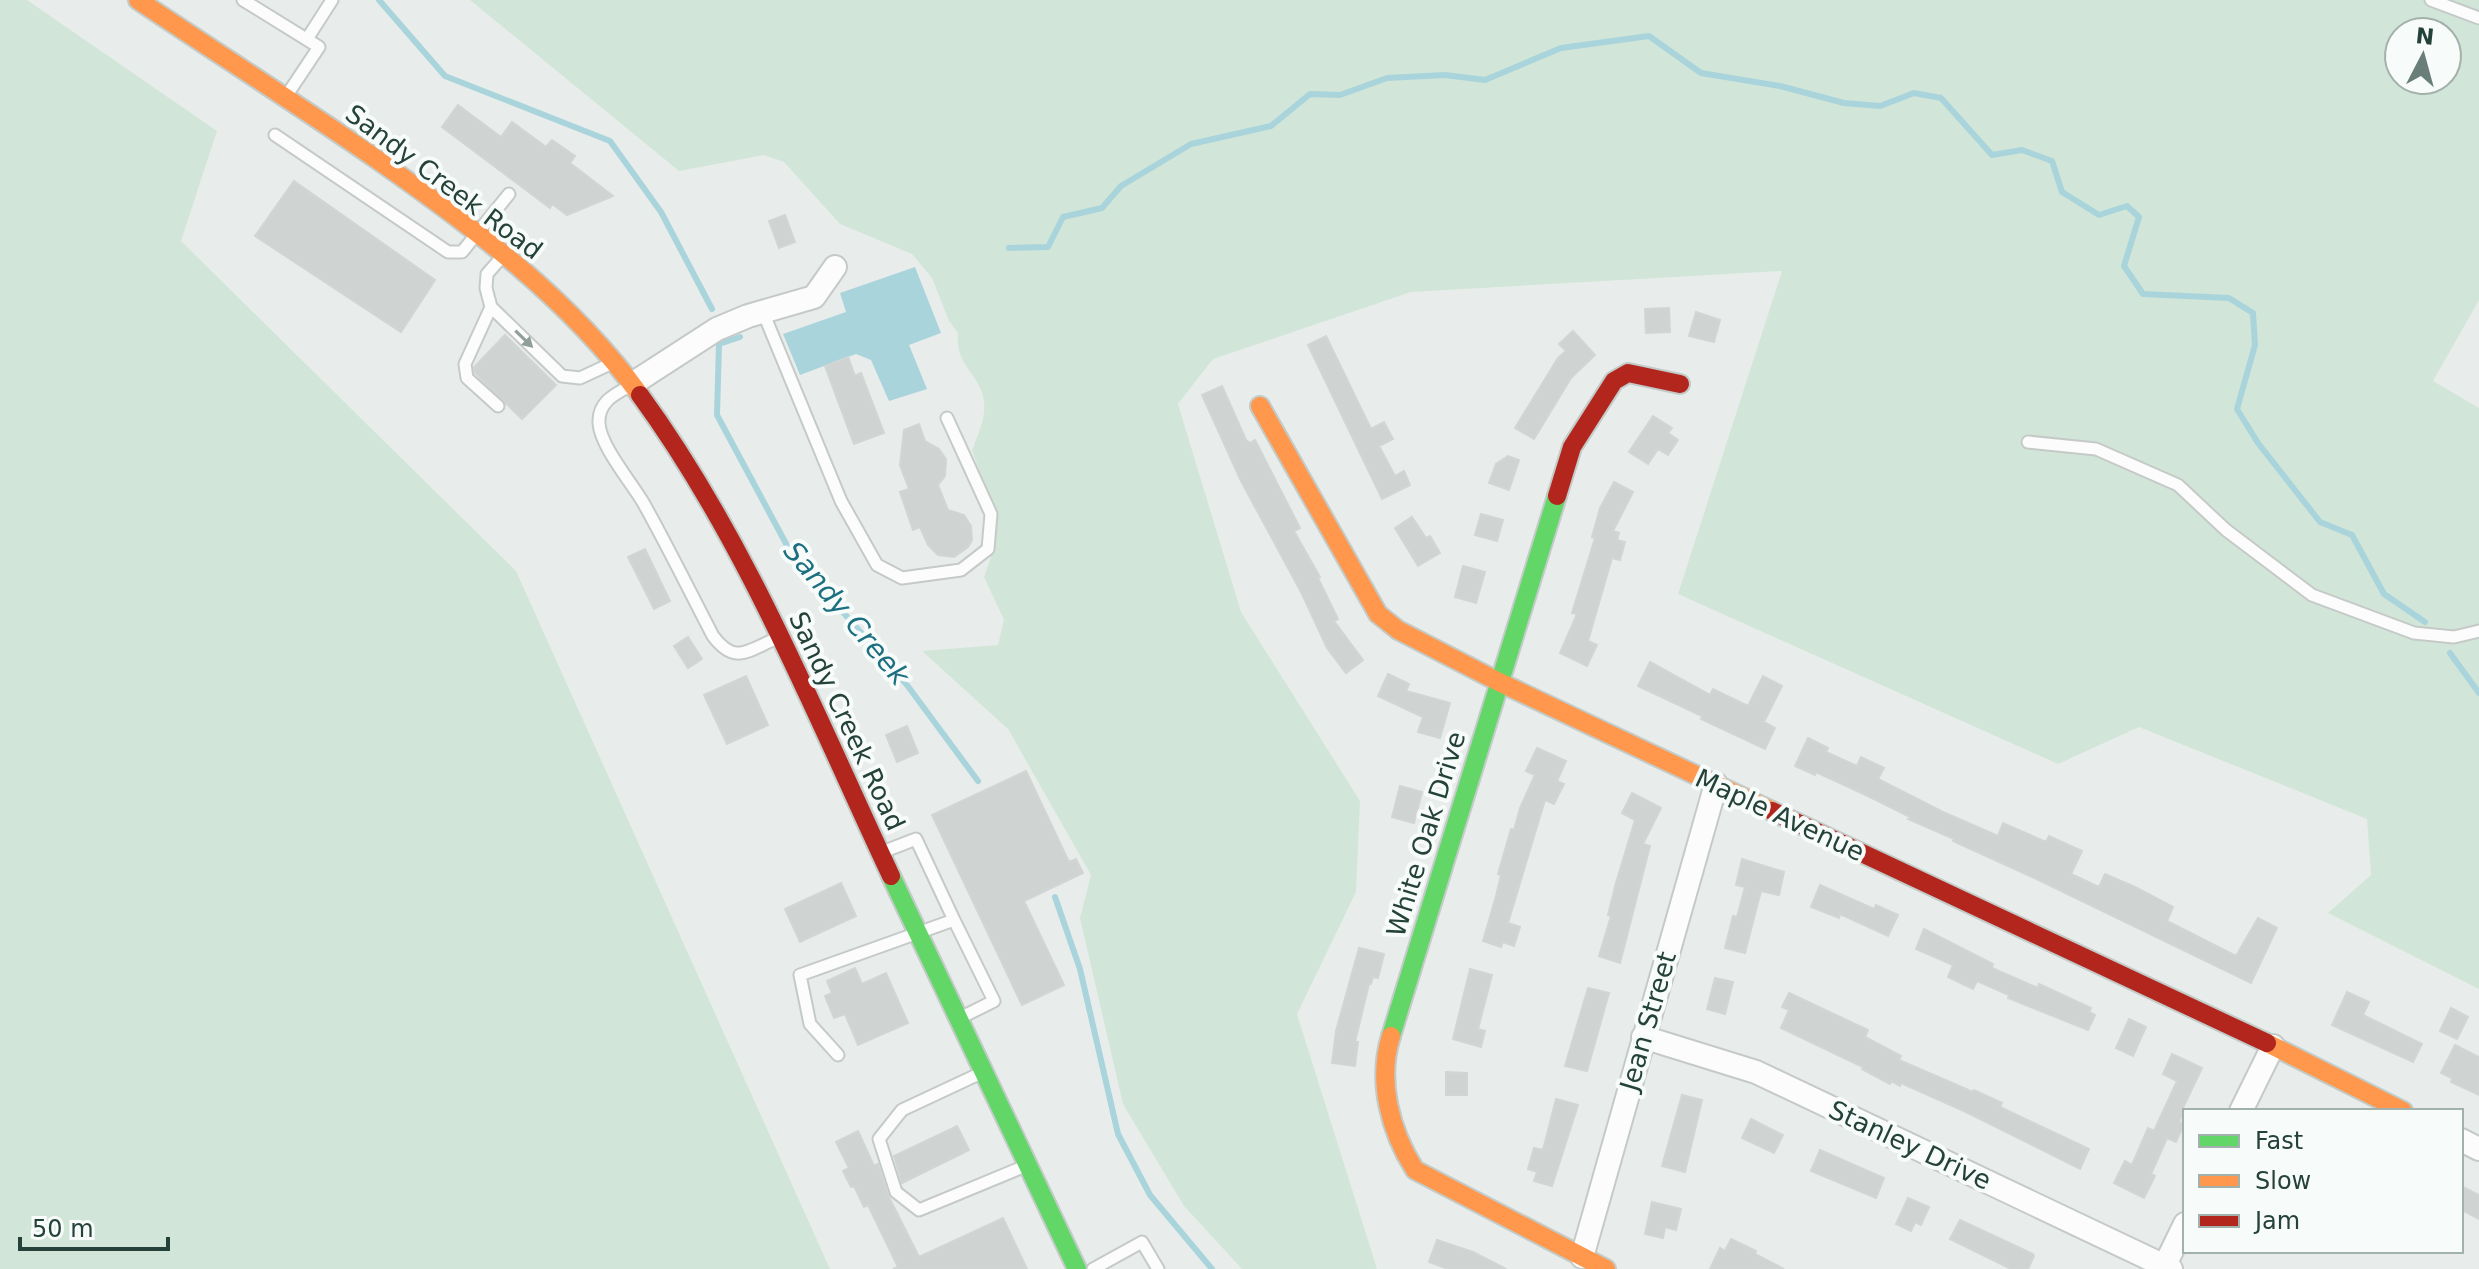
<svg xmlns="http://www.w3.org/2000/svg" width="2479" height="1269" viewBox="0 0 2479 1269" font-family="'DejaVu Sans',sans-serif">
<rect width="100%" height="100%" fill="#e8edeb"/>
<!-- green -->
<path fill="#d1e6d8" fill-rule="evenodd" d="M0,0H27L217,131L181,241L516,571L830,1269H0Z
M470,0H2479V300L2433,381L2479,408V989L2328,913L2371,875L2367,819L2139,727L2058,764L1678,594L1782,271L1411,292L1213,359L1178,404L1241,612L1360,801L1356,892L1297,1014L1377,1269H1242L1184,1206L1123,1104L1080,918L1091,875L1008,729L922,651L998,645L1004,620L984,577L995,545L997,517L972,451C977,435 986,420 984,402C982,375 954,366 958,333L949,321L932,278L912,254L840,224L784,162L764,155L679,171ZM2399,32H2447V80H2399Z"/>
<!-- water -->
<path fill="#a9d4db" d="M915,267L941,333L909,345L927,389L889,401L871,360L856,354L800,375L783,334L846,312L840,293Z"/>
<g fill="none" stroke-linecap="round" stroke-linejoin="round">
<!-- stream -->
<path stroke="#a9d4db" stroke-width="6" d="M379,0L445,76L610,141L661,212L712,309
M1009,248L1048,247L1063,217L1102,208L1121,186L1191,144L1271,126L1310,94L1340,95L1387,78L1445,75L1485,80L1561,48L1649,36L1701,73L1780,86L1844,103L1880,106L1914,93L1941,98L1992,155L2022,150L2052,161L2062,192L2099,215L2127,206L2139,217L2124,266L2143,294L2229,298L2253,313L2255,345L2237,409L2258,443L2320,522L2352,535L2384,594L2425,622
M740,337L719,344L717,415L791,553L907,685L978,781
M2450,653L2479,693
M1055,897L1080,969L1118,1134L1150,1195L1212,1269"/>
</g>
<!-- building -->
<path fill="#cfd4d2" stroke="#d1d6d4" stroke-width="2" d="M458,105L501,137L512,122L546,147L552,140L575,156L570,163L613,196L567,215L552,204L550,208L442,127Z
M294,181L435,280L401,332L255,236Z
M785,215L795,242L779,248L769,221Z
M1669,308L1670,332L1646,333L1645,309Z
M1696,312L1720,320L1714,342L1689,336Z
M1573,331L1595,355L1571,378L1534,439L1515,428L1558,358L1566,351L1559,344Z
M505,335L556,385L522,419L475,373L474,367Z
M1326,336L1371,429L1384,422L1393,439L1379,446L1395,476L1404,471L1410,485L1382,499L1308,345Z
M848,357L855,376L861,373L884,433L854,444L825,366Z
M1222,386L1246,440L1250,443L1255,440L1300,528L1294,531L1320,577L1318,578L1338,619L1334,621L1363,660L1346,673L1327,648L1302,594L1241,481L1202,395Z
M1653,416L1672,428L1668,433L1678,440L1668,455L1658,449L1648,464L1629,452Z
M919,424L925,441L939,449L946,459L945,476L938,485L948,510L964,515L971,526L972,540L968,547L954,557L938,555L928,545L920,527L913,530L900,492L909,489L900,465L904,430Z
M1508,456L1519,460L1509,490L1489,483L1496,464Z
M1614,482L1633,492L1613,531L1619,533L1617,540L1625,542L1620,560L1612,558L1588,641L1597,645L1587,666L1560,653L1577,614L1572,613L1595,538L1592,537L1600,508Z
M1481,514L1503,520L1497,541L1475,535Z
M1412,517L1426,538L1430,536L1440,553L1418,566L1395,528Z
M645,549L670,601L654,609L628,557Z
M1463,566L1485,572L1476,603L1455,597Z
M688,637L702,659L688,668L674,646Z
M1650,662L1710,695L1713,689L1748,706L1763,676L1782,686L1764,722L1775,728L1765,749L1701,719L1702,716L1638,686Z
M1388,674L1409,684L1406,691L1450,703L1440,738L1418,732L1423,717L1378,696Z
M746,676L768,725L727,744L704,695Z
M907,726L918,753L897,762L886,735Z
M1808,738L1828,748L1826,752L1857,766L1861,757L1884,768L1878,779L1943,812L1998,836L2003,823L2046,842L2049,836L2082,851L2071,874L2099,887L2105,874L2135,887L2173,907L2167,921L2236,956L2258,918L2277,928L2251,983L2030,876L1953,841L1954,839L1908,819L1910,817L1870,797L1816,772L1815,775L1795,766Z
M1537,748L1566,761L1557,781L1564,784L1554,804L1545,800L1508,923L1520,927L1514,946L1503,942L1501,947L1483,941L1496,896L1501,875L1498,874L1511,829L1514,830L1520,808L1535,775L1526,771Z
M1026,771L1069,862L1076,859L1083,873L1024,901L1064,985L1022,1005L932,815Z
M1400,786L1422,792L1414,823L1392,817Z
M1632,793L1661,808L1643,844L1650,846L1620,963L1599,956L1611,916L1608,915L1616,883L1635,820L1622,813Z
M1742,859L1784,872L1779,895L1761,891L1745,953L1725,948L1733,916L1737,917L1745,887L1736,885Z
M841,883L856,916L800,942L785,909Z
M1820,885L1874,909L1876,905L1898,915L1888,936L1840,914L1839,918L1811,907Z
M1924,929L1993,964L1992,968L2038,988L2039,984L2091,1008L2089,1012L2095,1015L2088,1030L2008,998L2009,995L1977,981L1973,989L1948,977L1953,965L1916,949Z
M1359,948L1384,954L1378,978L1373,977L1371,984H1369L1355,1042H1358L1355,1066L1332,1063L1336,1031Z
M855,968L862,984L886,973L908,1023L858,1045L845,1014L834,1018L825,996L832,993L827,981Z
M1470,969L1492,975L1478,1029L1485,1031L1481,1047L1453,1039Z
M1715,978L1733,982L1725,1014L1707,1009Z
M1588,988L1609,993L1587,1071L1565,1066Z
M2347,992L2369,1002L2363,1015L2422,1044L2413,1062L2332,1025Z
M1789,993L1868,1030L1865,1037L1901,1056L1899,1060L1973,1092L1974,1090L2002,1103L2000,1107L2089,1149L2080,1169L1964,1111L1901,1083L1900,1086L1891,1081L1890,1084L1862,1069L1863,1067L1781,1028L1789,1010L1782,1007Z
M2451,1008L2468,1017L2457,1039L2440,1031Z
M2129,1019L2146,1027L2133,1056L2116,1048Z
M2455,1045L2479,1057V1095L2451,1082L2452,1078L2441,1073Z
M2172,1054L2202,1068L2181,1112L2183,1113L2179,1122L2184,1124L2176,1142L2167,1138L2151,1174L2155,1176L2144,1198L2114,1183L2125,1161L2132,1165L2148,1128L2154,1131L2177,1081L2163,1074Z
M1446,1072L1467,1073V1095H1446Z
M1682,1095L1702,1100L1685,1172L1662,1166Z
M1556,1099L1578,1105L1552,1186L1534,1181L1537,1172L1528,1169L1534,1148L1543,1150Z
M1751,1119L1783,1135L1774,1153L1742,1138Z
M957,1126L969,1150L902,1183L894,1156Z
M858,1131L874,1166L878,1164L888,1195L919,1257L1003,1218L1027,1269H893L898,1267L868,1205L864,1207L854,1186L851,1187L843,1171L849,1168L836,1142Z
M1820,1150L1884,1178L1876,1198L1811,1171Z
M2461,1186L2479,1195V1219L2461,1210Z
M1908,1198L1929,1207L1921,1225L1915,1222L1911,1231L1896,1224Z
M1652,1202L1681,1209L1676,1230L1665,1227L1663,1238L1645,1234Z
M1960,1220L2033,1254L2034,1256L2028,1269H2011L1950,1239Z
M1731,1239L1756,1251L1755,1254L1784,1269H1710L1720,1248L1725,1251Z
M1437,1240L1473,1252L1506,1269H1448L1429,1262Z"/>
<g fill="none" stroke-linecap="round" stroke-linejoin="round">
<defs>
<path id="lane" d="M243,0L319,47L287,95
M2431,0L2479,18
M307,39L332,0
M275,135L448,252H462L509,194
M501,258L487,274L486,288L491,307L562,376L580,378L608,365
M491,307L465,364L467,378L498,406
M763,312L841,501L877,565L902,578L961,570L988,549L991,514L947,418
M628,387C613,395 598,403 599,423C600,446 632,483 644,504C668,547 690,592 713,636C734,664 746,652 773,640
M2028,442L2096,449L2178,485L2226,530L2312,595L2414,633L2454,637L2479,631
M885,851L916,839L954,920
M838,1055L810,1024L800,975L954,920L994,1001L964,1016
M981,1073L902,1110L879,1139L896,1192L919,1210L1023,1167
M1093,1269L1142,1242L1158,1269"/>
<path id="street" d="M632,384L717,329L748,316L814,297L835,267
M1643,1037L1756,1072L2171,1269
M2241,1111L2273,1046
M2461,1140L2479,1149
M1582,1257L1716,784
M2163,1269L2185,1224"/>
<path id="fast" d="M891,876L1077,1269
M1391,1036L1557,496"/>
<path id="slow" d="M138,0C217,53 297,104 375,158C471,225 570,299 640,395
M1260,406L1378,614L1398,630L1499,682L1772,811
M1391,1036C1377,1081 1390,1131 1415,1170L1606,1269
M2267,1043L2403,1111"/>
<path id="jam" d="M640,395C746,540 815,714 891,876
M1557,496L1572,447L1614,381L1628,373L1680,384
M1772,811L2267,1043"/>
</defs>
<!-- lane casing -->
<use href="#lane" stroke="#c5cac8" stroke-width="15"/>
<!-- street casing -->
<use href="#street" stroke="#c5cac8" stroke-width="26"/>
<!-- fast casing -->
<use href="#fast" stroke="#c3cbc8" stroke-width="22"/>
<!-- slow casing -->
<use href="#slow" stroke="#c3cbc8" stroke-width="22"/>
<!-- jam casing -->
<use href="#jam" stroke="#c3cbc8" stroke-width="22"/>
<!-- lane -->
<use href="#lane" stroke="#fcfcfc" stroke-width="11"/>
<!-- street -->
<use href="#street" stroke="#fcfcfc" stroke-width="22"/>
<!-- fast -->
<use href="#fast" stroke="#63d668" stroke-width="18"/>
<!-- slow -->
<use href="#slow" stroke="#ff974d" stroke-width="18"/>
<!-- jam -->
<use href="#jam" stroke="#b3261e" stroke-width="18"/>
</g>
<!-- one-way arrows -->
<defs><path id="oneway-solid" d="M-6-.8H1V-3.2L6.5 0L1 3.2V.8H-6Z" transform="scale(2)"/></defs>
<use fill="#909f9b" href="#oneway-solid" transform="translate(524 339) rotate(44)"/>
<g text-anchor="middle" stroke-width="8" stroke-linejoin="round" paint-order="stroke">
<!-- street labels -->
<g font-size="26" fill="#24423a" stroke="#f7fbf9">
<text transform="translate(444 182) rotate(37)" y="9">Sandy Creek Road</text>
<text transform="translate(847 721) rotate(65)" y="9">Sandy Creek Road</text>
<text transform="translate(1780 815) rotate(25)" y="9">Maple Avenue</text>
<text transform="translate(1426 834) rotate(-73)" y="9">White Oak Drive</text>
<text transform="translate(1648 1021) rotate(-74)" y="9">Jean Street</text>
<text transform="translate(1910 1145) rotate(25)" y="9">Stanley Drive</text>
</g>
<!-- water labels -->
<g font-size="28" font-style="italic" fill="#1c6f80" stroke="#f7fbf9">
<text transform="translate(847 613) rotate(50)" y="10">Sandy Creek</text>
</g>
</g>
<!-- legend -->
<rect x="2183" y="1109" width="280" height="144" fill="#f7fbf9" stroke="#a3b1ad" stroke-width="2"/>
<rect x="2199" y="1135" width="40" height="12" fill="#63d668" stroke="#a3b1ad" stroke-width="2"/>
<text x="2255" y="1149" font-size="24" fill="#24423a">Fast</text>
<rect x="2199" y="1175" width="40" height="12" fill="#ff974d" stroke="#a3b1ad" stroke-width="2"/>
<text x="2255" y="1189" font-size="24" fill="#24423a">Slow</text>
<rect x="2199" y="1215" width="40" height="12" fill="#b3261e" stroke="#a3b1ad" stroke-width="2"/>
<text x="2255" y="1229" font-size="24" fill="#24423a">Jam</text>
<!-- north arrow -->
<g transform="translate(2423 56) rotate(6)"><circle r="38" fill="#f7fbf9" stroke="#a3b1ad" stroke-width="2"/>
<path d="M0-6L14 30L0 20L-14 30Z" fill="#697e78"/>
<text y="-12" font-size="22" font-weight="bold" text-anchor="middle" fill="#24423a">N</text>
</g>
<!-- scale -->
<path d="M20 1237v12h148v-12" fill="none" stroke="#24423a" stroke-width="4"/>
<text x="32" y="1237" font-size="24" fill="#24423a" stroke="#f7fbf9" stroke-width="6" paint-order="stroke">50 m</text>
</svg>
